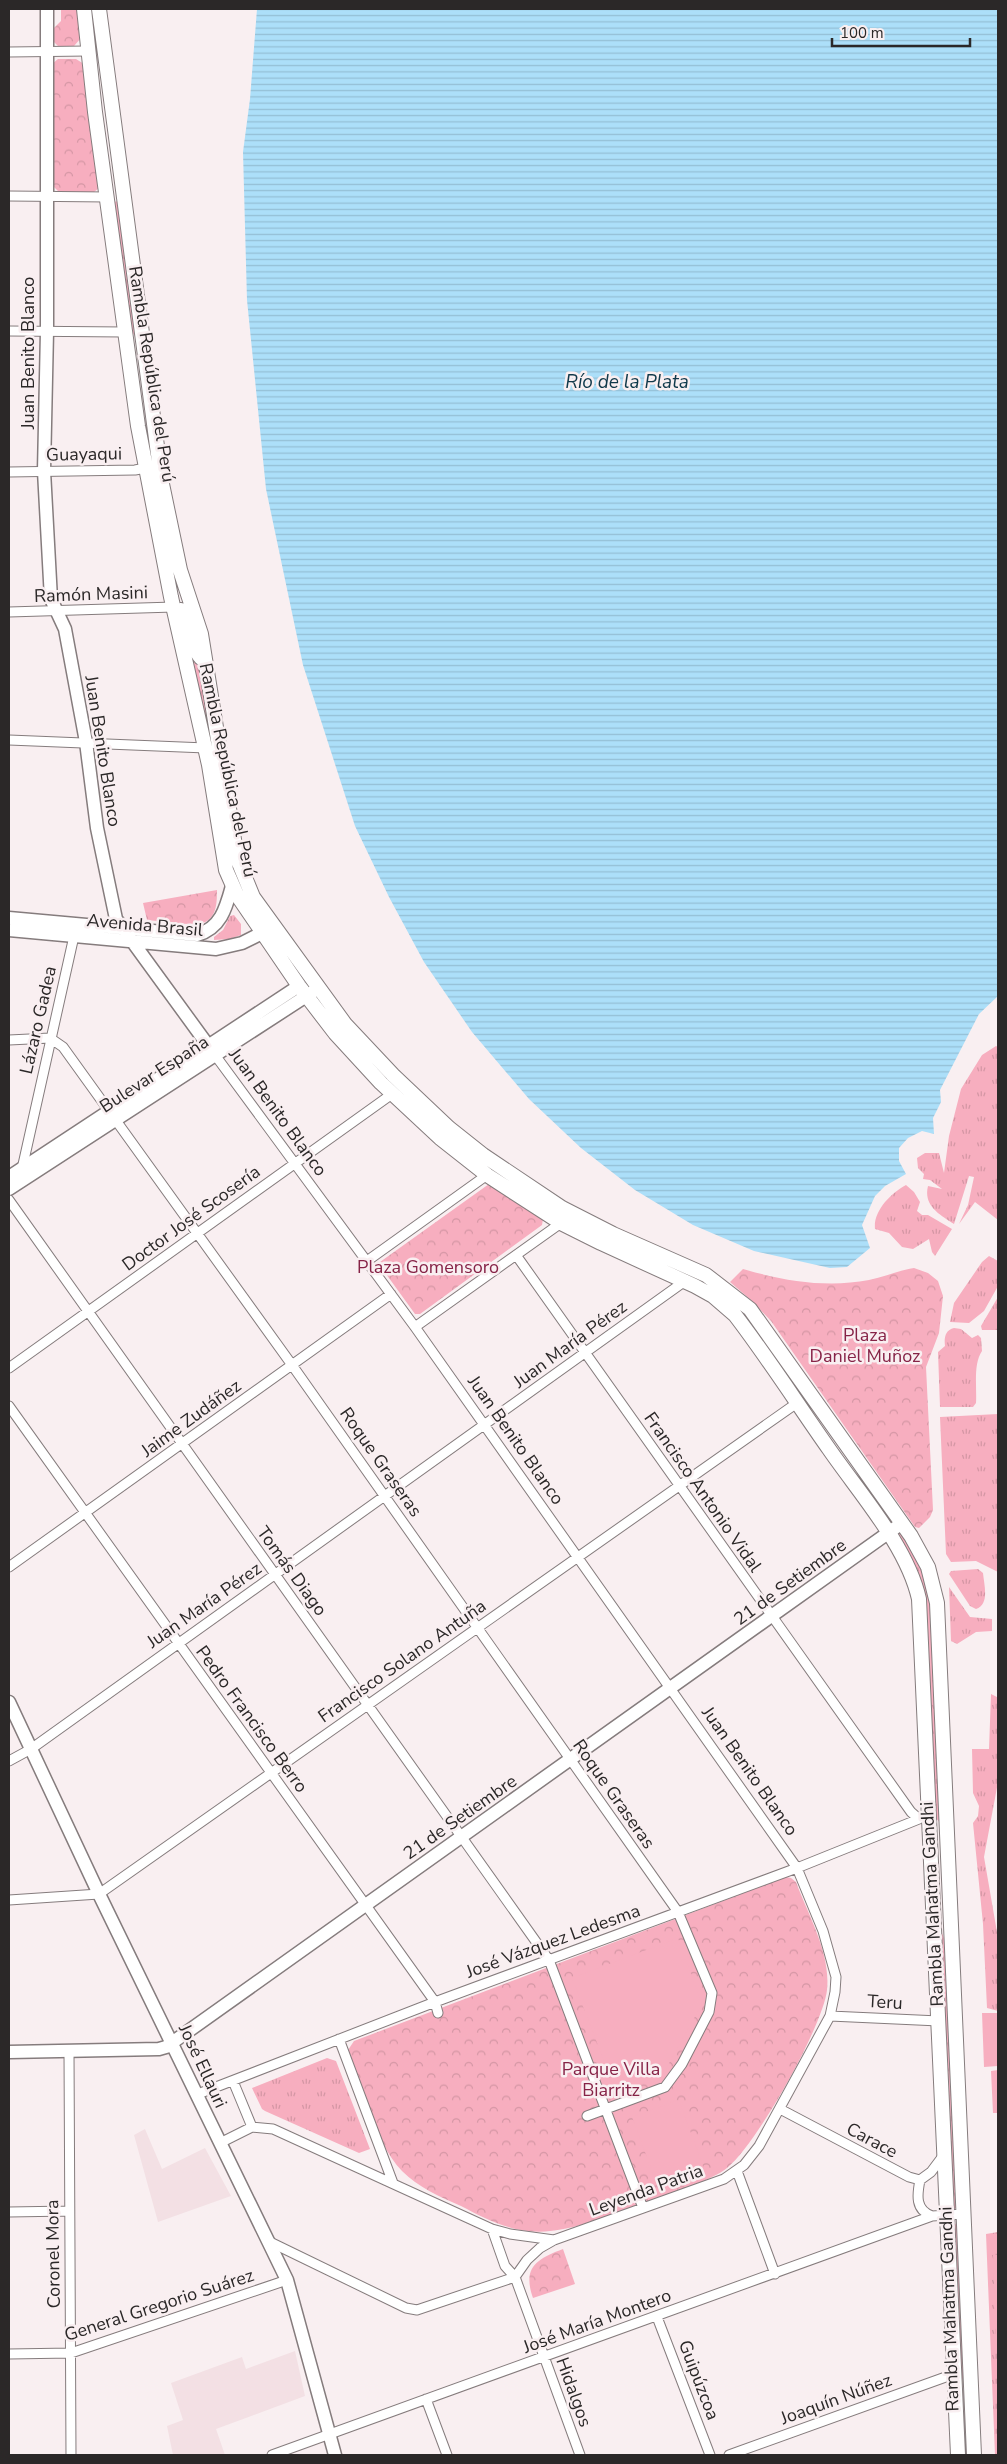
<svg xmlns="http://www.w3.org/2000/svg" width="1007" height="2464" viewBox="0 0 1007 2464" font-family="'Nunito Sans',sans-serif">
<defs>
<pattern id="grass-tufts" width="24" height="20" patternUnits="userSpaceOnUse" patternTransform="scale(1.25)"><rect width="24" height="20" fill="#f7aebf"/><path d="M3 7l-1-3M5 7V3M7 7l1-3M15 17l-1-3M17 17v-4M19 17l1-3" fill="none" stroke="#d496a4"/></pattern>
<pattern id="park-crowns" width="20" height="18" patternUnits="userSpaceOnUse" patternTransform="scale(1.25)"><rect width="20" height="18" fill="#f7aebf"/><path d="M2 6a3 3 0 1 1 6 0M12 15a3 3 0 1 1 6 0" fill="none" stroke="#d496a4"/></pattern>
<pattern id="water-rules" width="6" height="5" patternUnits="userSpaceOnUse" patternTransform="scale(1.25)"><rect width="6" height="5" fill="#acdff9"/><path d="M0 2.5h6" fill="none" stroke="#94bfd5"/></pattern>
</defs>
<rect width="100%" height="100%" fill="#f9eff1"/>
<!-- built -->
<path fill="#f3e0e4" d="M145,2129L162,2169L205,2148L231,2196L158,2222L134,2135Z
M295,2351L305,2396L216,2429L225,2455H173L167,2426L183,2420L171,2383L242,2357L246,2369Z"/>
<!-- grass -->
<path fill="url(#grass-tufts)" d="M119,201L142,383L135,336L129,328L113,202Z
M182,616L202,671L234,868L251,908L234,877Z
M234,915L241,924V935L229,939L214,940V937L223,930L230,916Z
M996,1046L998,1047V1220L975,1202L959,1224L968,1205L974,1177L969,1176L954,1224C940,1215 923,1206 928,1186L942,1189L930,1180L923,1179L924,1174L918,1168L917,1158L925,1153H939L944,1173L949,1136L961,1089L982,1055Z
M906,1185L914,1192L920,1202L917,1211L922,1215H928L952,1229L935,1256L932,1252L929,1239L913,1249L902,1247L889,1233L875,1229C873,1211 891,1193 906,1185Z
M989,1256L998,1261V1286L984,1311L969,1323L950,1322L954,1303L982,1262Z
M998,1297V1330H982L981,1326Z
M954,1328L961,1329L972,1338L978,1335L981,1338L982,1351C973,1364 977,1387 976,1403L973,1407H940L938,1352L945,1346C944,1338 945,1330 954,1328Z
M998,1414V1572L976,1561L951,1562L946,1554L940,1417Z
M901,1529L910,1542L931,1591L941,1824L935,1817L921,1583L911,1558L895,1534Z
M978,1569L983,1573C984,1585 990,1604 976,1609L970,1606L949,1574L951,1571Z
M949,1587L970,1617L992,1619V1631L976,1632L957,1644L951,1641Z
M991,1694L997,1697L998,1782L984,1857L998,1938V2011L987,2008L983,1924L973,1823L978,1816L979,1806L973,1793L972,1749H989Z
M936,1834L941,1931L947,1945L958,2207L953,2209Z
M327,2058L336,2061L370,2149L359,2153L265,2111L262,2109L252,2088Z
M958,2223L965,2383L960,2375L954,2225Z
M998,2232V2455H995L986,2234Z"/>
<!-- park -->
<path fill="url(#park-crowns)" d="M61,9H78L81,38L74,46H58L53,41V29L61,21Z
M58,59H76L84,64L99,188L94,192H59L53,186L52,64Z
M217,890C217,907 216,921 197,925L147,920L143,903Z
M489,1184L543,1219L542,1225L420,1314H415L381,1267L380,1262Z
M914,1268L928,1273L938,1281L943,1296L939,1333L926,1367L933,1510L930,1517L919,1528L915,1527L771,1321L752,1301L730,1282L743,1269C784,1281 827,1288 869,1280C885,1277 899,1270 914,1268Z
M786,1877L791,1878L796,1882C808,1915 831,1953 827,1990C823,2026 757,2144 727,2168C711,2181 667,2195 646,2202C608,2215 562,2238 521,2230C499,2226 480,2216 461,2206C440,2197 418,2187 402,2171C374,2141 362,2089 348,2050L354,2041Z
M563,2249L575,2284L533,2298C522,2267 537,2259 563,2249Z"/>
<!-- pitch -->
<path fill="#f7aebf" d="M678,1938L702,2004L662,2076L616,2092L572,1978Z
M982,2013H998V2066L984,2067Z
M998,2070V2113H993L991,2071Z
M679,2100L704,2169L658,2187L632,2117Z
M993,2255H998V2335H996Z"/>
<!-- water -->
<path fill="url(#water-rules)" d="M257,9H998V996L979,1014L940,1090L941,1102L933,1118L934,1134L922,1131L908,1138L899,1148V1161L906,1174L885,1186L875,1196L862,1225L870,1248L847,1267L830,1268L754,1251L693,1225L635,1190L581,1148L529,1099L472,1032L424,962L389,897L355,826L303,665L266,489L247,300L243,152L250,99Z"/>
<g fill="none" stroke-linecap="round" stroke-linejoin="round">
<defs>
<path id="street" d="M9,52L88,51
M9,196L108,197
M9,331L124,332
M9,472L135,470L151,467
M9,612L174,607
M9,740L206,748
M9,1040L50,1038L63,1047L292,1365L678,1912L712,1993L709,2012L682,2064L665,2087L587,2116
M215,1055L415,1327L797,1868L823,1931L836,1977L835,1992L830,2016L759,2146L744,2165L724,2179L554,2240L510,2234L492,2229L273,2129L252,2127L220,2143
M22,1169L74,936
M9,1200L549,1960L643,2208
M516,1255L911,1812L919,1819
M367,1261L487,1175
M415,1327L561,1223
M9,1368L392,1094
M9,1406L435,2002L438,2013
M9,1567L391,1294
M9,1761L31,1749L685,1281
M9,1900L99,1894L797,1403
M830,2016L939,2021
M339,2039L393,2183
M69,2052L71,2455
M233,2081L252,2127
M198,2094L435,2002L797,1868L919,1819
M780,2109L909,2177L920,2180L931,2172L943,2156
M737,2171L775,2274
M920,2180C917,2195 915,2210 932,2216
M9,2212L69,2211
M492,2229L505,2266L515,2277L580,2455
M268,2241L406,2308L417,2310L515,2277L527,2260L540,2248L554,2240
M657,2317L710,2455
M9,2354L71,2353L287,2280
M426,2399L447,2455
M272,2455L932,2216L964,2214
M729,2455L954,2374"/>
<path id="secondary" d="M47,9V331L44,471L51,599L65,629L86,742L97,828L116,919L215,1055
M9,918L197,935C221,928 226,908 232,886
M9,930L216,949L242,943L272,928
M9,1177L299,986
M9,1189L314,991
M9,1702L99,1894L287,2280L335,2455
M9,2052L159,2049L166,2047L902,1523"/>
<path id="primary" d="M84,9L95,112L138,426L171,597L209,765L226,870L237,895L299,986L335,1033L381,1083L440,1138L487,1175L561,1223L601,1243L695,1286L713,1296L735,1315C768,1358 798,1405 829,1449C860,1494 907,1546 919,1599L958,2455
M99,9L162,484L180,570L201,634L237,858L253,897L345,1024L393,1075L449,1128L483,1155L562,1208L613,1234L706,1275L750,1309L911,1536L928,1567L937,1603L974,2455
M181,610C194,621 189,645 201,658"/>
</defs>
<!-- street casing -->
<use href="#street" stroke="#857c7d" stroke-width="11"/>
<!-- secondary casing -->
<use href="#secondary" stroke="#857c7d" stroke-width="15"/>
<!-- primary casing -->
<use href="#primary" stroke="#857c7d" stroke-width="16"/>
<!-- street -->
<use href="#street" stroke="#fff" stroke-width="9"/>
<!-- secondary -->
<use href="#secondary" stroke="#fff" stroke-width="12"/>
<!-- primary -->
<use href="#primary" stroke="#fff" stroke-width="14"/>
</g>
<g text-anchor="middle" stroke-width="5" stroke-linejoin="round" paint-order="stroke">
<!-- street labels -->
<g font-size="18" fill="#2b2828" stroke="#f9eff1">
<text transform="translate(28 353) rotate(-90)" y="6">Juan Benito Blanco</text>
<text transform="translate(152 374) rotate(81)" y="6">Rambla República del Perú</text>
<text transform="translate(84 454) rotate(-1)" y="6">Guayaqui</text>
<text transform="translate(91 594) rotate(-2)" y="6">Ramón Masini</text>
<text transform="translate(103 751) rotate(81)" y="6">Juan Benito Blanco</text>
<text transform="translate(228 770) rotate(78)" y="6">Rambla República del Perú</text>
<text transform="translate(145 925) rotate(5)" y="6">Avenida Brasil</text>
<text transform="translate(38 1020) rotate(-77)" y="6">Lázaro Gadea</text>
<text transform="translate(154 1074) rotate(-33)" y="6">Bulevar España</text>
<text transform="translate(278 1112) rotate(54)" y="6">Juan Benito Blanco</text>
<text transform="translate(191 1218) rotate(-36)" y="6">Doctor José Scosería</text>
<text transform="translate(570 1344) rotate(-36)" y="6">Juan María Pérez</text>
<text transform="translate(191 1418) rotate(-36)" y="6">Jaime Zudáñez</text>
<text transform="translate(516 1440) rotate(55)" y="6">Juan Benito Blanco</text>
<text transform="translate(381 1462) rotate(55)" y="6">Roque Graseras</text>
<text transform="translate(703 1492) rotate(55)" y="6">Francisco Antonio Vidal</text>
<text transform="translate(292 1571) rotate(54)" y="6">Tomás Diago</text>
<text transform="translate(790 1582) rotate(-36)" y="6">21 de Setiembre</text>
<text transform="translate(204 1605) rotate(-35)" y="6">Juan María Pérez</text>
<text transform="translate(402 1661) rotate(-35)" y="6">Francisco Solano Antuña</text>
<text transform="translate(252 1719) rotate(54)" y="6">Pedro Francisco Berro</text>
<text transform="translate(750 1771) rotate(55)" y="6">Juan Benito Blanco</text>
<text transform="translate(614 1794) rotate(55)" y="6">Roque Graseras</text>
<text transform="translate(460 1817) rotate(-35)" y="6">21 de Setiembre</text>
<text transform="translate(932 1904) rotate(-93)" y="6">Rambla Mahatma Gandhi</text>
<text transform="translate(553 1941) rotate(-20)" y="6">José Vázquez Ledesma</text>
<text transform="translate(885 2002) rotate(3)" y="6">Teru</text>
<text transform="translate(203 2066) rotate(65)" y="6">José Ellauri</text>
<text transform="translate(872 2140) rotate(28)" y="6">Carace</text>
<text transform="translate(646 2190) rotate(-20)" y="6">Leyenda Patria</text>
<text transform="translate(53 2254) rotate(-91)" y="6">Coronel Mora</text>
<text transform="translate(159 2305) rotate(-18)" y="6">General Gregorio Suárez</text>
<text transform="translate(949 2309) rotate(-92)" y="6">Rambla Mahatma Gandhi</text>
<text transform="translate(597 2321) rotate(-20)" y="6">José María Montero</text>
<text transform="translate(699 2380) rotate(69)" y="6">Guipúzcoa</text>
<text transform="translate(574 2392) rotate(70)" y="6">Hidalgos</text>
<text transform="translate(836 2399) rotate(-20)" y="6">Joaquín Núñez</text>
</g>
<!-- park labels -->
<g font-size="18" fill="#862347" stroke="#f9eff1">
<text x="428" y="1273">Plaza Gomensoro</text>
<text x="865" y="1341">Plaza<tspan x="865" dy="21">Daniel Muñoz</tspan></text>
<text x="611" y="2075">Parque Villa<tspan x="611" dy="21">Biarritz</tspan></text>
</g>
<!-- water labels -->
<g font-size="19" font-style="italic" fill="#10394b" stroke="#f9eff1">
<text x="627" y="388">Río de la Plata</text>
</g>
</g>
<!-- border -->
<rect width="1007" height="2464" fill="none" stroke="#2b2828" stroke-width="20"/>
<!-- scale -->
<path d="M832 38v8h138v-8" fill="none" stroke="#2b2828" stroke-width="2.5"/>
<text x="840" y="38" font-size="15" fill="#2b2828" stroke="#f9eff1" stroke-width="4" paint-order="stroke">100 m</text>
</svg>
